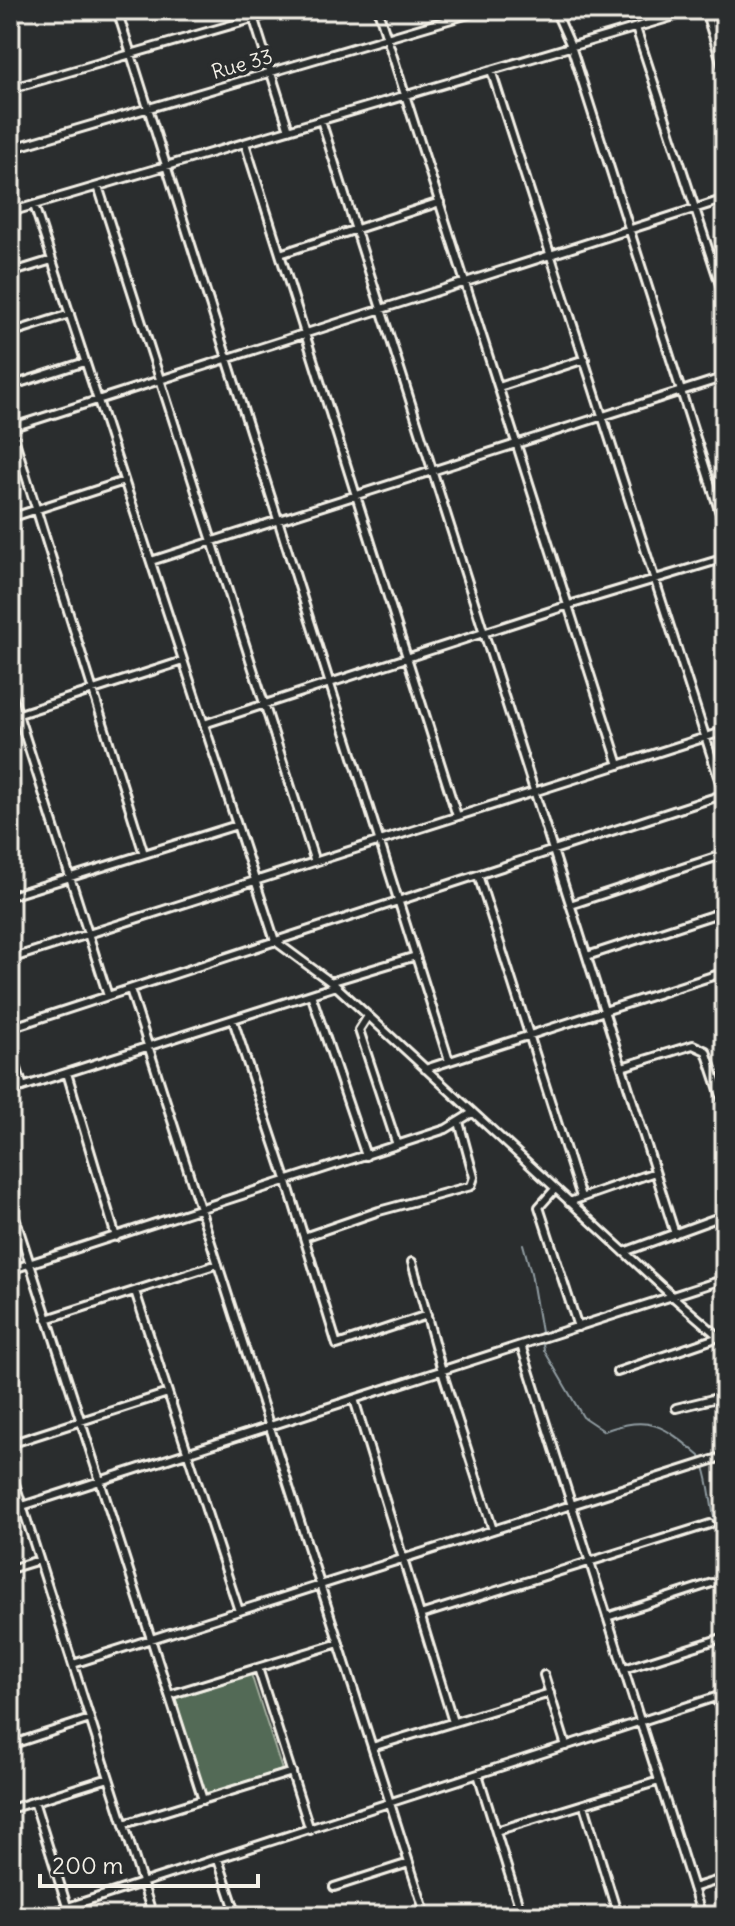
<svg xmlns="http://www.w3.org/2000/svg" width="735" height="1926" viewBox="0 0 735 1926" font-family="Delius,sans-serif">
<rect width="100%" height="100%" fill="#2a2d2e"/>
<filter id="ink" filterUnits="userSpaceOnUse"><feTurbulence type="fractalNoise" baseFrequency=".0125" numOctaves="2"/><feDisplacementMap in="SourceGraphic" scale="16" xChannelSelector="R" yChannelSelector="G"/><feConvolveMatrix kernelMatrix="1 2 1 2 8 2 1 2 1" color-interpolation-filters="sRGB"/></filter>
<g filter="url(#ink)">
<!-- green -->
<path fill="#536a56" stroke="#a4ae9f" stroke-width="2" d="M251,1674L282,1770L205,1795L174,1699Z"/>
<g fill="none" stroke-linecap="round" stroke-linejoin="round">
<!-- stream -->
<path stroke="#909ca1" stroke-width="2" d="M523,1244L531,1273L544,1350L583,1417L604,1431C651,1414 664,1426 700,1456L701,1461
M704,1467C713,1493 709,1520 725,1541"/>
<defs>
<path id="street" d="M117,10L449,1061
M251,10L289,130
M378,10L619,765
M555,10L571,46L725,529
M705,10L725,74
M636,28L725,300
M491,70L725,798
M10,89L283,10
M321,120L675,1234
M245,143L457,816
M10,149L482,10
M98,186L315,862
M34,205L275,941L336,986L672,1296L725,1342
M10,212L695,10
M280,254L440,202
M10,273L52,260
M10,333L70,314
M10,386L85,362
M499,387L585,359
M10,428L725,199
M11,428L144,854
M10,518L124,481
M151,561L725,377
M10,689L108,996
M10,717L183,661
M204,724L569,605L725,558
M478,875L581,1197
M10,896L237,825
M570,905L725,854
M587,956L725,911
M10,959L725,731
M330,982L416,956
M130,989L426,1916
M311,994L366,1156
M368,1016L359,1030L397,1145
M233,1020L287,1182L337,1345L427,1315
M10,1028L725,794
M10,1047L23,1087
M622,1067L693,1045L706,1051L725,1108
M425,1069L725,972
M67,1073L116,1237
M10,1091L336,986
M555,1189L539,1207L578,1327
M10,1202L203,1800
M569,1202L655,1172
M304,1237L379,1211L471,1186L474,1177L459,1122
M624,1252L725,1215
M412,1262L442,1371L493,1530
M10,1270L446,1129L472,1113
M135,1291L239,1611
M47,1319L218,1264
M521,1345L702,1916
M617,1372L719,1337
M354,1399L453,1722
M676,1408L725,1396
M10,1444L168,1393
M10,1468L153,1916
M10,1510L725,1279
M10,1569L39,1560
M420,1615L710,1524
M607,1617L712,1583
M73,1664L725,1456
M258,1668L310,1830
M624,1669L725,1637
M544,1675L566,1746
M169,1695L339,1643
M716,1697L725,1723
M10,1733L14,1744
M10,1745L90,1719
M372,1747L550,1693
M478,1774L522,1916
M34,1801L70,1916
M584,1805L618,1916
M10,1809L109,1778
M124,1824L292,1772
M496,1831L659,1781
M218,1859L237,1916
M334,1887L409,1863
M693,1888L725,1878
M40,1916L725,1694
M600,1916L616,1911"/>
</defs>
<!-- street casing -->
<use href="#street" stroke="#f4f1e8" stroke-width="12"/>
<!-- street -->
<use href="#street" stroke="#2a2d2e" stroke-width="6"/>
</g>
</g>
<g text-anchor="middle" stroke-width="8" stroke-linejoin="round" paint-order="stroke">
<!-- street labels -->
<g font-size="20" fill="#f4f1e8" stroke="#2a2d2e">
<text transform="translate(242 64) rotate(-16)" y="7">Rue 33</text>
</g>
</g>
<!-- margin -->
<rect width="735" height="1926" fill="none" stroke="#2a2d2e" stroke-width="40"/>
<rect x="20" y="20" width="695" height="1886" fill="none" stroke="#f4f1e8" stroke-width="3" filter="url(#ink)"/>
<!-- scale -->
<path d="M40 1874v12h218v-12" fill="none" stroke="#f4f1e8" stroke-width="4"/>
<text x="52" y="1874" font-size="24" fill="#f4f1e8" stroke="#2a2d2e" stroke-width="6" paint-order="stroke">200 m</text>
</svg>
